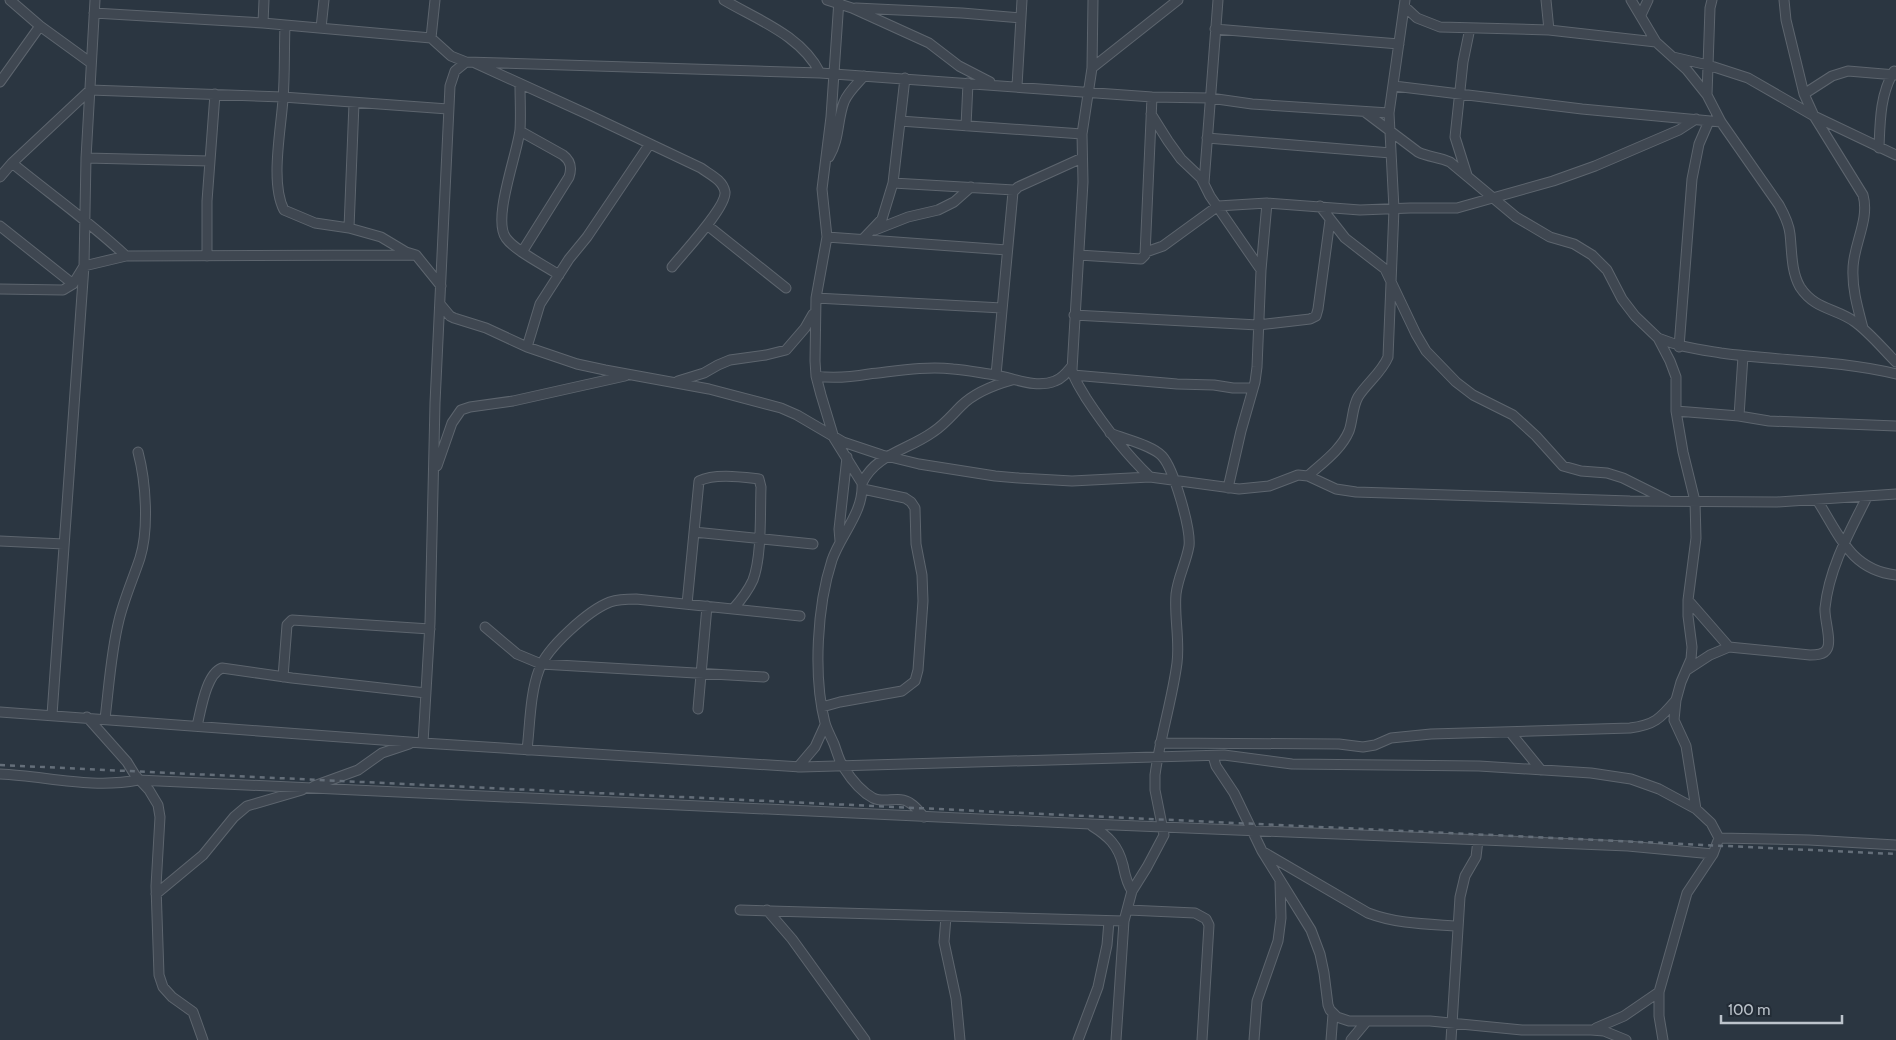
<svg xmlns="http://www.w3.org/2000/svg" width="1896" height="1040" viewBox="0 0 1896 1040" font-family="Cabin,sans-serif">
<rect width="100%" height="100%" fill="#2b3641"/>
<g fill="none" stroke-linecap="round" stroke-linejoin="round">
<defs>
<path id="street" d="M10,0L40,26L91,63
M724,0C758,20 802,36 820,73
M827,0L852,8L929,43L959,66L990,82
M839,0L831,117L822,189L827,237L816,298L815,361L816,376L821,395L834,438L862,483C864,512 841,534 832,560C817,606 813,676 825,723C827,730 831,737 834,744C837,752 839,761 844,768C851,779 862,792 873,798C885,804 899,795 910,803C915,806 920,812 924,817
M1093,0L1092,68L1082,134L1083,182L1072,370C1074,380 1081,389 1086,398C1105,427 1125,453 1150,477
M1546,0L1549,30
M1631,0L1656,42L1687,70L1707,95L1721,122L1779,205C1784,214 1789,224 1790,234C1792,252 1791,271 1800,287C1815,310 1836,308 1855,322C1870,333 1883,349 1896,362
M1784,0L1786,20L1804,94L1814,116L1863,195C1870,220 1853,245 1853,269C1852,289 1858,309 1863,328
M1404,6L1417,18L1440,27L1549,30L1656,42
M856,8L962,13L1021,18
M94,13L263,23L431,38L451,56L466,62L820,73L1152,97L1210,98L1252,104L1389,113
M1641,15L1648,0
M263,23L264,0
M285,26C284,50 285,75 283,99C281,130 270,183 284,210L315,223L349,228L381,237L406,252L416,255L441,286
M321,28L324,0
M1215,29L1399,44
M431,38L435,0
M1673,57L1708,65L1748,78L1814,116L1896,155
M475,63L587,114L701,168C709,174 723,180 725,192C727,207 683,253 672,267
M1092,68L1178,0
M0,82L40,26
M520,84C520,100 521,115 520,130C517,155 492,219 506,238C515,251 546,266 559,275
M1017,86L1022,0
M1394,86L1582,109L1721,122
M1804,94L1832,76L1848,71L1896,75
M1707,95L1710,8L1712,0
M1365,112L1418,152C1428,157 1439,157 1450,162L1516,217L1550,237L1574,244L1592,255L1607,270L1622,299L1635,316L1658,338L1670,361L1676,377V411L1683,452L1695,501L1696,538L1688,600V616L1692,647L1691,659L1681,682L1676,700L1674,720L1686,746L1696,809
M1151,114L1168,141L1181,159L1201,178L1210,196L1261,270
M900,121L1082,134
M966,126L968,83
M520,131L563,155C571,161 572,168 569,177L522,252
M1207,138L1391,153
M1879,148C1880,122 1880,94 1894,71
M829,157C840,138 837,121 844,102C848,92 857,84 864,76
M86,158L210,161
M12,163C50,194 91,223 126,256
M1467,175L1455,137L1463,62L1470,28
M0,177L12,163L90,90L283,97L448,109
M893,183L1014,190
M1204,183L1218,0
M1320,206L1345,238L1385,269L1416,334L1426,351L1456,382L1473,395L1513,415L1536,436L1563,466L1581,471L1607,473L1623,478L1667,500
M707,225L786,288
M0,226L73,284
M349,228L354,103
M875,230L908,217L938,210L954,202L971,187
M827,237L1007,250
M863,239L882,219L893,183L905,78
M1146,252L1163,246L1218,206L1267,203L1360,210L1410,208H1457L1553,181L1595,166L1679,130L1696,119
M1079,255L1141,259L1145,255L1152,97
M207,256V201L215,94
M0,289L63,290L73,284L84,266L126,256L416,255
M816,298L1002,308
M440,304L450,316L454,318L486,328L527,347L577,364L605,370L709,389L781,408L797,415L843,442L882,455L919,464L995,476L1019,478L1072,481L1150,477L1239,489L1269,486L1298,475L1308,476L1336,489L1356,492L1630,501L1777,502L1896,494
M1074,315L1258,325L1310,319L1316,316L1318,309L1330,220
M1658,338C1680,347 1697,349 1721,353C1779,361 1839,360 1896,374
M527,347L540,304L569,259L587,237L649,145
M1679,347L1692,179L1699,144L1709,121
M996,375L1013,192L1018,187L1082,158
M1073,375L1177,384L1214,385L1233,388H1253
M816,376C834,379 851,377 869,374C897,371 925,366 953,369C967,370 981,373 995,375C1014,378 1036,389 1055,381C1063,378 1067,372 1072,366
M678,381L704,373L718,365L730,360L766,355L786,350L805,328L813,314
M1676,411L1739,416L1769,421L1896,426
M1739,416L1743,356
M1110,433C1124,439 1152,445 1162,456C1174,469 1191,529 1189,546C1186,563 1178,577 1176,594C1174,617 1180,640 1177,663C1172,701 1160,737 1155,775V790L1164,835L1147,867L1132,891L1124,921L1116,1040
M437,466L452,423L461,410L470,407L513,401L625,376
M1308,476C1322,463 1341,450 1349,431C1353,420 1352,408 1358,397C1367,383 1382,372 1388,357L1394,209L1389,113L1405,0
M862,483C876,454 908,450 933,432C944,425 952,415 961,406C975,392 994,385 1012,380
M1228,488L1241,431L1255,382L1257,367L1261,270L1267,203
M1817,500C1839,534 1850,570 1896,575
M694,532L813,544
M0,541L64,544
M840,541L839,529L847,457
M1688,600L1729,647
M687,604L699,481C715,473 742,477 759,479L761,487C760,513 762,556 753,580C748,591 741,600 733,609
M485,627L517,654L541,664L764,677
M1687,670L1710,655L1729,647L1810,655C1815,655 1824,655 1827,649C1832,641 1824,618 1825,608C1829,568 1850,531 1867,497
M283,677L287,625L292,620L430,629
M822,707L840,702L902,691L915,681L918,670L923,601L922,575L916,544L915,508L911,502L905,498L863,489
M698,709L707,606
M0,712L423,743L801,767L1224,755L1292,764L1479,766L1591,773L1631,779L1659,789L1696,809L1711,823L1719,838L1809,840L1896,845
M52,715L84,266L86,158L95,0
M87,717L127,762L135,775L149,790L158,805L160,817L156,886L159,975L163,987L172,997L193,1012L203,1040
M105,719C109,686 111,652 119,620C124,599 133,579 140,558C149,529 146,482 138,452
M197,726C201,710 206,674 222,668L292,678L426,693
M1510,732L1541,770
M423,743L430,623L435,403L450,86L455,71L466,62
M1160,743L1339,744L1363,747L1375,745L1391,738L1431,734L1630,728C1654,725 1660,719 1676,700
M527,750C530,725 530,693 539,670C546,648 589,610 610,602C619,599 627,599 636,599L800,616
M1213,756L1216,766L1234,793L1262,851L1311,930L1320,954L1324,973L1328,1005L1330,1010L1337,1017L1349,1021H1430L1522,1030H1591L1604,1031L1626,1040
M798,767L815,747L825,725
M0,774C46,776 92,789 138,780L1090,824L1628,846L1713,854
M314,786L358,770L382,753L409,744
M1092,826C1108,836 1118,845 1123,865C1125,874 1126,882 1132,891
M1265,853L1368,913C1397,924 1427,924 1457,926
M156,894L203,855L234,817L247,806L302,790
M740,910L1124,921
M767,910L792,939L865,1040
M1128,910L1195,913L1206,919L1209,925L1202,1040
M946,917L944,942L956,998L960,1040
M1596,1028L1624,1016L1659,992
M1078,1040L1098,987L1107,945L1109,921
M1254,1040L1257,1001L1278,941L1281,918L1280,882
M1331,1040L1333,1014
M1351,1040L1366,1022
M1451,1040L1460,897L1465,876L1476,857L1478,840
M1663,1040L1659,1016V992L1687,893L1713,854L1719,838"/>
</defs>
<!-- street casing -->
<use href="#street" stroke="#5d656e" stroke-width="11"/>
<!-- street -->
<use href="#street" stroke="#3f4751" stroke-width="9"/>
<!-- rail -->
<path stroke="#646e79" stroke-width="2.5" stroke-dasharray="5 5" stroke-linecap="butt" d="M0,765L1896,854"/>
</g>
<!-- scale -->
<path d="M1721 1015v8h121v-8" fill="none" stroke="#bcc3cb" stroke-width="2.5"/>
<text x="1728" y="1015" font-size="15" fill="#bcc3cb" stroke="#232c36" stroke-width="4" paint-order="stroke">100 m</text>
</svg>
